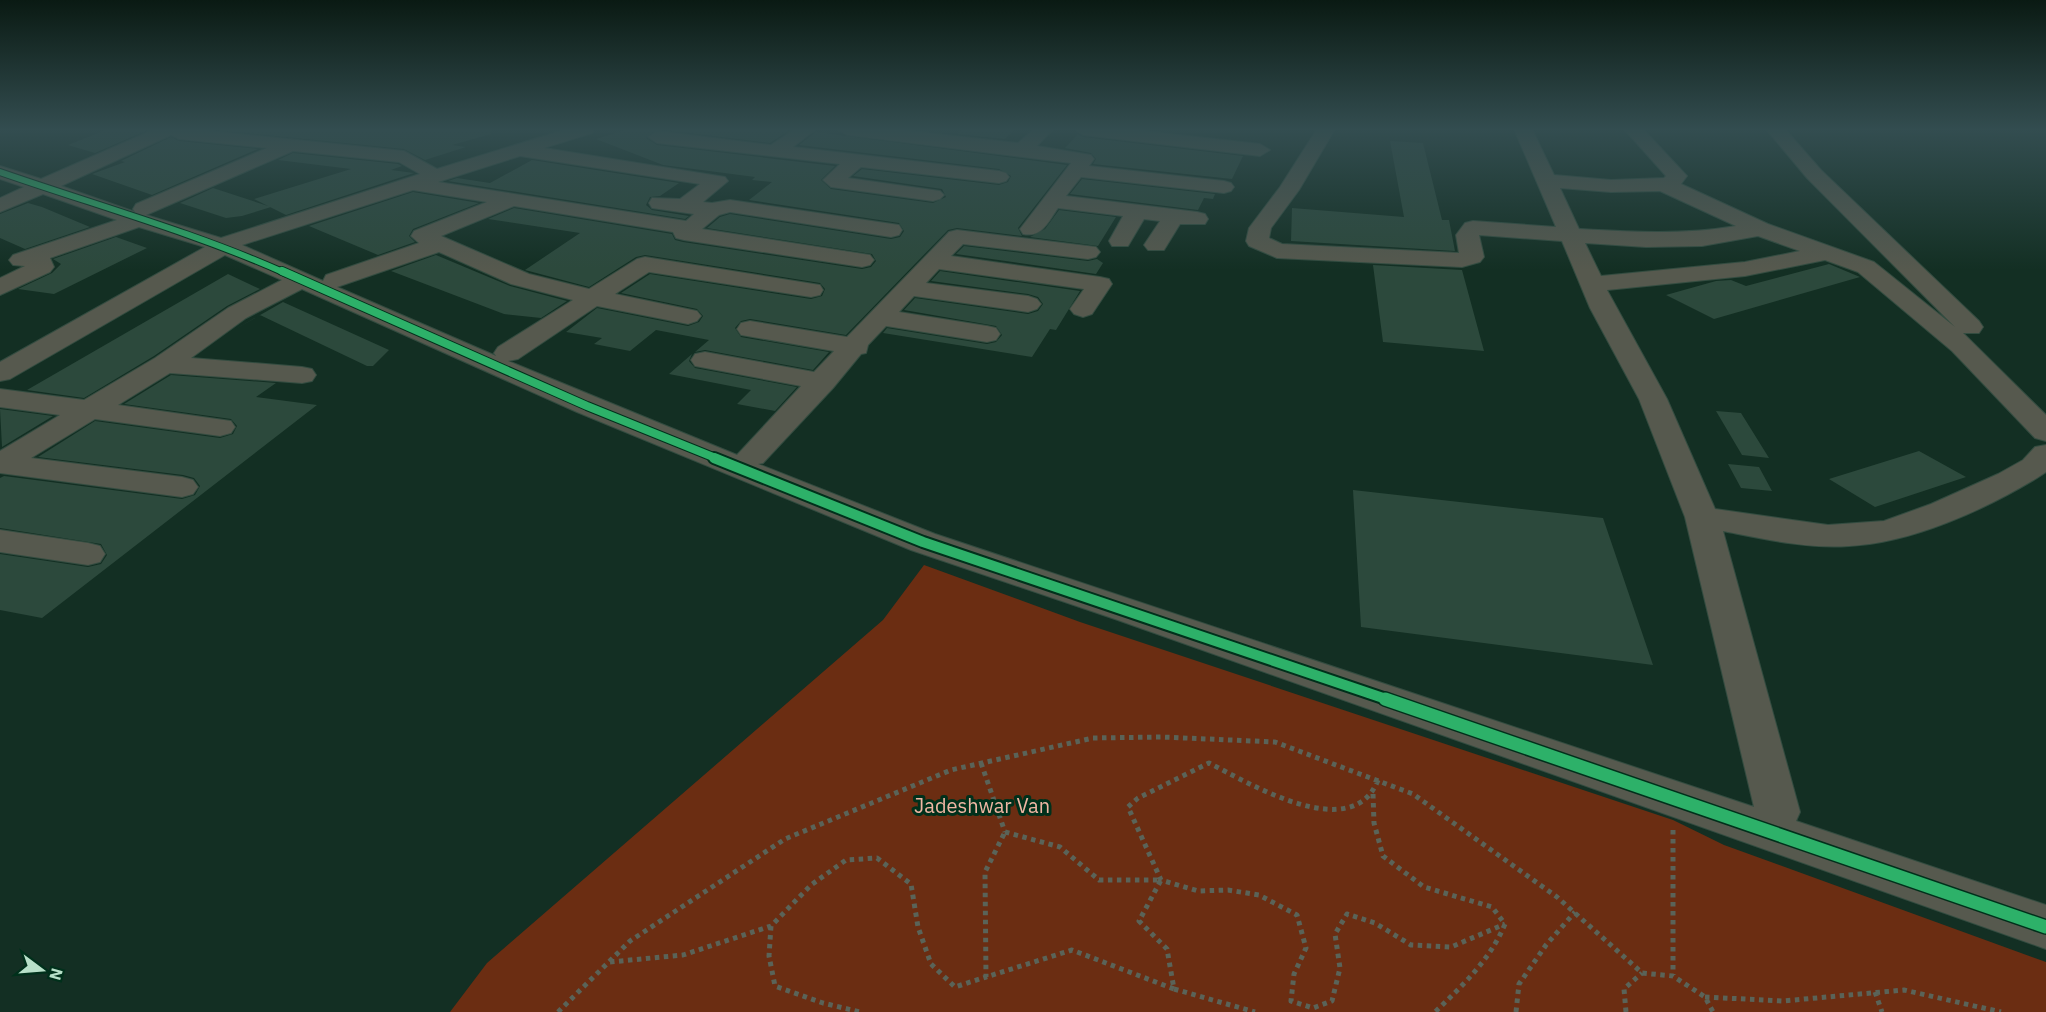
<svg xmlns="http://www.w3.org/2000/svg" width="2046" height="1012" viewBox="0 0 2046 1012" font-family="'IBM Plex Sans',sans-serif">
<rect width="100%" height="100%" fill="#132f23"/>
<!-- green -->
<path fill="#6b2d12" d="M924,565L1080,622L1673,820L1724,845L2046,962V1012H450L487,963L883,620Z"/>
<!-- building -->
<path fill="#2c493c" d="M108,129H150L95,153L68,145Z
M207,129H490L491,134L452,145L466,147L425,160L404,149Z
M629,129H791L770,143L657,129L646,138L657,145L835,166L821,180L831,189L933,203L946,197L942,189L853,176L862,169L999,185L1008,182L1011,176L999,169L799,145L816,132L1067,165L1018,228L1022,236L957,228L948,230L846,335L750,319L741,321L735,328L741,337L829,352L813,370L705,350L695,352L709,340L656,330L630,351L594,344L602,338L566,332L597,308L688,326L699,322L703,316L697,309L621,293L650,274L811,299L822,296L825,289L820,283L645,255L636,257L589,287L525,270L580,233L488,219L514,208L672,234L675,240L683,242L862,269L871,267L876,261L872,254L707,228L720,217L730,214L891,239L900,237L904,231L899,223L749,200L772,182L752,180L755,177L663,165L596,139Z
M963,129H1015L1005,139L957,134Z
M1078,134L1083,137L1243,156L1232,179L1093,164L1096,159L1091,153L1065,148Z
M171,137L179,141L258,149L152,195L92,174L125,162L121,161Z
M1390,141L1423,143L1442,220H1449L1455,251L1291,241L1292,208L1404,217Z
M293,153L398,164L402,166L391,170L414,173L286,215L254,199L351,169L278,160Z
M532,160L679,183L660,196L650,197L646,205L652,210L689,216L685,219L448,181L457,178L490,183Z
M1082,179L1215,194L1213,199L1204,198L1198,210L1070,194Z
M213,188L271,207L242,216L226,218L180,203Z
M413,192L479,203L413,229L409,236L415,242L378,255L309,226Z
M28,203L42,207L90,227L25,249L0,238V214Z
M1059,210L1116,217L1098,246L1030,237L1045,229Z
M116,237L147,248L54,294L18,289L52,273L61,264L53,259Z
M964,246L1088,261L1097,259L1103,263L1096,274L956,254Z
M436,255L510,286L567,301L541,318L504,314L391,271Z
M1829,264L1860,277L1714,319L1666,295L1716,281L1731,280L1746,286Z
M1373,265L1462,270L1484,351L1383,342Z
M940,271L1080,291L1056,330L1050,329L1032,357L883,333L887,328L987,344L996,342L1002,335L996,326L904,310L915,298L1028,314L1038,311L1043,304L1038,297L1028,294L931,281Z
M228,274L260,289L227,306L154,356L84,398L27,390Z
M283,302L389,350L373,366H367L260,315L234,330Z
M692,354L689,361L695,368L797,387L775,411L737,404L751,390L669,374Z
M171,375L276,383L256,397L317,405L42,618L0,610V554L88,567L101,564L107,555L101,544L0,528V478L4,476L182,499L195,495L200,486L194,478L183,475L38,457L95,421L220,438L233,434L237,426L231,419L124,404Z
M0,409L53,416L2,447Z
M1716,411L1741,413L1769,458L1742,455Z
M1919,451L1966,477L1875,507L1829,479Z
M1728,464L1759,467L1772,491L1741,488Z
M1353,490L1603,518L1653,665L1361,627Z"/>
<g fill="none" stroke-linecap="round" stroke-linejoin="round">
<defs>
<path id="minor" d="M155,129H190L404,151L437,169L567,129H594L592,133L544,148L725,177L728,181L703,202L712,203L730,200L899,225L902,230L899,235L891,237L730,212L719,215L702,229L870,255L874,260L870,265L862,267L684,240L676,238L673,232L514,206L441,236L529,274L589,289L637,259L645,257L820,285L823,290L820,295L811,297L649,272L615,294L697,311L701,316L697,321L688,324L597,306L518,359L508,361L737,455L801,386L695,366L691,360L695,354L705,352L814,372L834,351L741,335L737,329L741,323L750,321L847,337L949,232L957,230L1096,247L1100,252L1096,257L1088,259L963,244L951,256L1100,277L1109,279L1112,284L1092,314L1083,317L1074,314L1070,309L1084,289L939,269L926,283L1028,296L1037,299L1041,304L1037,309L1028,312L914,296L899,312L987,326L996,328L1000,334L996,340L987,342L886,326L868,345L866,353L861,354L833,388L763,463L758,464L935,534L1754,807L1685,517L1639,399L1590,308L1562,241L1479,235L1484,257L1480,262L1462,267L1277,258L1249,246L1246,241L1249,228L1280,187L1317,129H1335L1299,190L1271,228L1269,238L1282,244L1459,253L1456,235L1465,223L1473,221L1556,227L1514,129H1532L1554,175L1611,180L1664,178L1666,176L1624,129H1643L1687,176L1681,184L1768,224L1874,262L1955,327L1807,178L1766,129H1785L1821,170L1979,321L1983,327L1979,333H1963L2046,415V441L2035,438L1952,351L1858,272L1825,260L1745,276L1607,290L1667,399L1715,509L1828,525L1884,521L1931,504L1998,474L2023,460L2035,447L2046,445V472L2037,478C1984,510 1912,543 1849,546C1807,549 1764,539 1723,531L1800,812L1796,821L2046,905V949L1115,619L911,550L577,412L302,289L246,318L191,358L302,367L312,369L316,375L312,381L302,383L170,373L118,405L231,421L235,427L231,433L220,436L95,419L31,458L182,477L193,480L198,487L193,494L182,497L0,473V451L60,415L0,407V389L84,400L155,358L228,308L282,280L225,255L10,379L0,381V362L205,247L139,227L50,258L54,267L50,272L0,295V278L25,266L13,265L9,260L13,255L117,220L43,194L0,212V198L24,187L0,179V166L41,179ZM171,135L179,139L267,148L136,204L133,209L135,212L61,186ZM293,151L399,162L420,174L221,238L146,215ZM520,156L700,184L680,199L652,198L649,203L652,208L694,214L686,221L438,182ZM1560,188L1611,192L1660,191L1736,226C1683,235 1632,232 1579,229ZM413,190L487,202L414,231L411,236L419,243L326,275L323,281L242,245ZM1758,236L1800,251L1745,262L1601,276L1585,243L1646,247L1702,246ZM439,252L511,284L573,300L498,347L494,353L496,356L337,287Z
M795,129H816L793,147L999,171L1006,173L1009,177L1006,181L999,183L861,167L848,178L940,191L944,195L940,199L933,201L831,187L823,180L840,164L657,143L648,137L657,131L771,145Z
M838,129H892L1018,143L1034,129H1053L1037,146L1091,155L1094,159L1089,166L1224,181L1231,183L1234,187L1231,191L1224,193L1081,177L1066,196L1197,212L1205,214L1208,219L1205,224H1180L1164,250H1148L1144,245L1160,221L1144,219L1128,246H1112L1109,241L1123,216L1058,208C1048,222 1042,238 1023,234L1020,229L1071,163L847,135Z
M1074,129H1126L1260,144L1270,150L1260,156L1083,135Z
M0,530L88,543L100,546L105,554L100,562L88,565L0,552Z"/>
</defs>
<!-- minor casing -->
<use href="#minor" stroke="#334c40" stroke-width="2"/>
<!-- path -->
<path stroke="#5a6358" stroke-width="5" stroke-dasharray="4.5 4.5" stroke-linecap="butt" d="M981,763L1005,832
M1378,780C1352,846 1249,783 1209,763L1138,798L1128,807L1161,880L1198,891L1228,890L1259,895L1297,915L1306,948L1294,974L1291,1001L1313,1008L1332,1001L1340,968L1335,934L1347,914L1375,923L1411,945L1451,947L1505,924
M1373,794L1374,823L1383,856L1424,887L1492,907L1505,924C1490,960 1463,985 1435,1012
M1673,830V975
M1005,832L1060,847L1099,880H1161L1139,921L1167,949L1174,989L1072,950L986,977L985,872Z
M771,926L769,956L775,986L823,1003L860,1012
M610,962L683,955L771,926L811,885L846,860L877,858L911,884L918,927L931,964L955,987L986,977
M1174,989L1255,1012
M1875,992L1882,1012
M1705,997L1783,1001L1904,990L2001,1012
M558,1012L630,941L785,839L951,770L1093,738L1162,737L1275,742L1413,794L1557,897L1642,973L1673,976L1705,997L1713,1012
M1516,1012L1519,984L1546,945L1575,912
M1626,1012L1624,989L1642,973"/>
<!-- minor -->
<use href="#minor" fill="#56594e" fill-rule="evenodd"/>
<defs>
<path id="cycleway-far3" d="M0,172C95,205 193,232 285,273"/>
<path id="cycleway-far2" d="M282,271L587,406L718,459"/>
<path id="cycleway-far1" d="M714,458L923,542L1389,700"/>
<path id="cycleway" d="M1385,699L2046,927"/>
</defs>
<!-- cycleway-far3 casing -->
<use href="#cycleway-far3" stroke="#00301b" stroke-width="8"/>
<!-- cycleway-far2 casing -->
<use href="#cycleway-far2" stroke="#00301b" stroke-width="10"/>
<!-- cycleway-far1 casing -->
<use href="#cycleway-far1" stroke="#00301b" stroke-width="14"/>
<!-- cycleway casing -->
<use href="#cycleway" stroke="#00301b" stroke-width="16"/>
<!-- cycleway-far3 -->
<use href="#cycleway-far3" stroke="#2db169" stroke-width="6"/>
<!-- cycleway-far2 -->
<use href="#cycleway-far2" stroke="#2db169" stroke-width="8"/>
<!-- cycleway-far1 -->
<use href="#cycleway-far1" stroke="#2db169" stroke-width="10"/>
<!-- cycleway -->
<use href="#cycleway" stroke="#2db169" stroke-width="13"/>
</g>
<!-- sky -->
<linearGradient id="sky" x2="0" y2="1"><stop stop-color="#0a1a13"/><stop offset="0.48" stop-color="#334d50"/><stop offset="1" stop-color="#334d50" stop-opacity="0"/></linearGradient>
<rect width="2046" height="270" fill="url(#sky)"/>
<g text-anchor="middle" stroke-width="6" stroke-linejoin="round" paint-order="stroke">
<!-- near-park labels -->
<g font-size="20" fill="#efb6a3" stroke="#00301b">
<text x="982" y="813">Jadeshwar Van</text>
</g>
</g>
<!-- north arrow -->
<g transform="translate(42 970) rotate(106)" stroke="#00301b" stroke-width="4.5" paint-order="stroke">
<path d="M0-4.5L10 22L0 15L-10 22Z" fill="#b8e0c9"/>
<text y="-9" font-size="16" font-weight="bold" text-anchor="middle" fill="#b8e0c9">N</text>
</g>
</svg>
